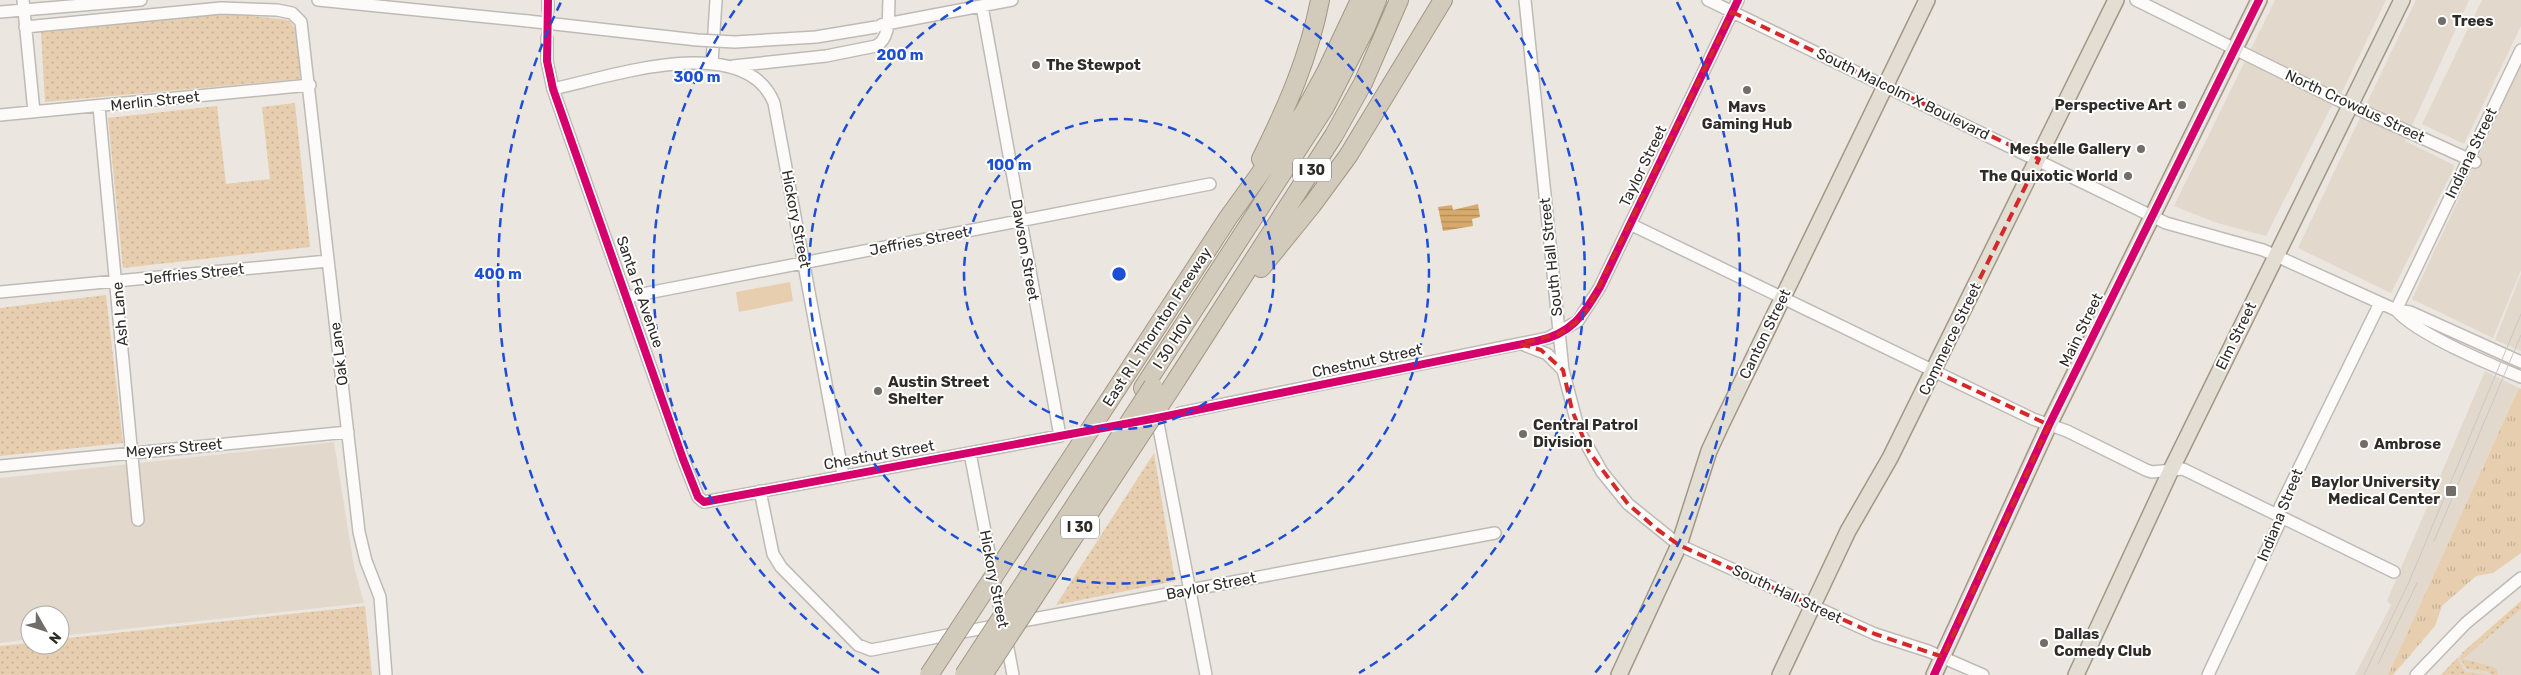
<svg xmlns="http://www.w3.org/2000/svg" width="2521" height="675" viewBox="0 0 2521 675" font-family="Rubik,sans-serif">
<defs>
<pattern id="grass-dots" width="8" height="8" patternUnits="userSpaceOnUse" patternTransform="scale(1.25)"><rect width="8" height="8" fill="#e7ceae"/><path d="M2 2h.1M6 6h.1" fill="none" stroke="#c6b196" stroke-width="1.8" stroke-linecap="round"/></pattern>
<pattern id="park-tufts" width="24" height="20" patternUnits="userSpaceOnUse" patternTransform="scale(1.25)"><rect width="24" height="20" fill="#e7ceae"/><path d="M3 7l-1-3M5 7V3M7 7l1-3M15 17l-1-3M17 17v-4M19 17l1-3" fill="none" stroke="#c6b196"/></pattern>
<pattern id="water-rules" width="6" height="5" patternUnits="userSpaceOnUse" patternTransform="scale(1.25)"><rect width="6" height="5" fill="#d7aa6c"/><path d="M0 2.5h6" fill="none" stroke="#af8b59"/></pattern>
</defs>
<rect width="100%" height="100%" fill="#ebe6e0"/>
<!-- built -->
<path fill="#e2d8cc" d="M2275,0H2386L2342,92L2330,109L2266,236L2217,223L2174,206Z
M2416,0H2469L2405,141L2454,165L2453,170L2391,293L2298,248Z
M2482,0H2521V26L2464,144L2422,124Z
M2521,65V270L2493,338L2412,299Z
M2521,274V351L2495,340Z
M2485,371L2519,388L2388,675H2355L2391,605L2387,601Z
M334,442L354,567L364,603L60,636V615H30V639L0,643V478Z
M2521,604V675H2442L2462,653Z"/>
<!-- grass -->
<path fill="url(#grass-dots)" d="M207,11L289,20L298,33L300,79L45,102L41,32Z
M295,103L310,247L123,268L108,118L217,106L226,184L270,179L262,107Z
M106,295L123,443L0,456V308Z
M1154,453L1175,581L1056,605Z
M2521,601V609L2463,659L2493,667L2497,670L2498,675H2491L2488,671L2467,669L2460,658L2463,654L2462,653Z
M365,606L372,675H0V646L30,643V645H60V639Z
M2457,658L2465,672L2488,675H2441Z"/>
<!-- park -->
<path fill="url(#park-tufts)" d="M2519,388L2521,389V553L2493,573L2476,576L2442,606L2435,626L2393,675H2388Z"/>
<!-- pitch -->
<path fill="#e7ceae" d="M790,282L793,301L739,312L736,292Z"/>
<!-- water -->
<path fill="url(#water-rules)" d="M1478,204L1480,217L1472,219L1473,226L1443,231L1438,207L1452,205L1453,210Z"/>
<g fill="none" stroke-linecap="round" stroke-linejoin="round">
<!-- minor-tunnel -->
<path stroke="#c5c1bb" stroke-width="11" stroke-dasharray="11 5.5" stroke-linecap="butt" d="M547,38L548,10
M1147,420L1180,413
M1060,436L1131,423"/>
<defs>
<path id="minor" d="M23,0L34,112
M318,0L528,21
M1525,0L1563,370L1579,431L1602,472L1628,504L1679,545L1875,634L1928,651L1983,675
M1708,0L2166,223L2263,250L2396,310L2410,312L2521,362
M2136,0L2338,100L2475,162
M548,10V0
M0,12L141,0
M881,25L1012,0
M25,27L221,8L277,10L292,13L301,22L359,532L366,561L380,597L386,675
M547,38V61L553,89L683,459L698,497L704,502L1060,436L982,6
M712,63L716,0
M733,66L826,56L876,46C891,38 888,15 889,0
M553,89C609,77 745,30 774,103L843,475
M99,107L138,520
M0,115L310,85
M1630,224L2033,419L2067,431L2146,470L2152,472L2183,469L2394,572
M0,292L328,261
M627,297L1210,184
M2396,310L2521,50
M2396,310C2418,335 2489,364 2521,377
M1524,345L1547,354L1563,370
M1180,413L1548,338L1578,321L1600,287L1738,0
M1157,418L1206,675
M970,453L1002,620
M0,466L348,432
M760,491L773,554L781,567L858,645L871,650L999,625
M1017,622L1495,533
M1006,638L1013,675
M2208,675L2279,524L2280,507L2380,303
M2416,675L2466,623L2521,578"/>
<path id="major" d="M1619,675L1679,545L1709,451L1721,425L1927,0
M1780,675L1848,531L1890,458L2116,0
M1934,675L2049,425L2259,0
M2076,675L2171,470L2402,0"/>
<path id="highway" d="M1261,159C1287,107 1309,57 1320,0
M1261,268L1312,205L1348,156L1443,0
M1177,379L1334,135L1363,83L1399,0
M1143,388L1325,107L1365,29L1377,0
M1116,390L1228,218L1303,114L1326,72L1360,0"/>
</defs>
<!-- minor casing -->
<use href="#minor" stroke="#bebbb6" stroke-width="14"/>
<!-- major casing -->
<use href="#major" stroke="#a29785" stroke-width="18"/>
<!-- highway casing -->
<use href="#highway" stroke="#a29785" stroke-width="20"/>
<!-- minor -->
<use href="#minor" stroke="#fcfbfa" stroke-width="11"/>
<!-- major -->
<use href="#major" stroke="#e3ded4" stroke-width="15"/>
<!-- highway -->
<use href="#highway" stroke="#d2cabb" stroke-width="18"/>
<!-- tram -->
<path stroke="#c8c7c6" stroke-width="1" d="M2434,541L2521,335
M2378,664L2417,583
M2364,675L2409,582L2521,314"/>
<defs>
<path id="minor-bridge" d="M528,21L697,40L735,42L816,37L876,27"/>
<path id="highway-bridge" d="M929,675L1116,390
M964,675L1153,386
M983,675L1177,379"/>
</defs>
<!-- minor-bridge casing -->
<use href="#minor-bridge" stroke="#bebbb6" stroke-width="14" stroke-linecap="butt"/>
<!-- highway-bridge casing -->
<use href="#highway-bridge" stroke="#a29785" stroke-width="20" stroke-linecap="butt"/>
<!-- minor-bridge -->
<use href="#minor-bridge" stroke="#fcfbfa" stroke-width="11"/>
<!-- highway-bridge -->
<use href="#highway-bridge" stroke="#d2cabb" stroke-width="18"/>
<defs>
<path id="cycleway" d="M548,0L547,61L553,89L683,459L698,497L704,502L1157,418L1537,341C1571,334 1583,316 1600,287L1738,0
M1934,675L2049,425L2259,0"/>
</defs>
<!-- cycleway casing -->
<use href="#cycleway" stroke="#fff" stroke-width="11"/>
<!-- cycleway -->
<use href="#cycleway" stroke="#d6006c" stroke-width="8"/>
</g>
<!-- marked area -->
<path fill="none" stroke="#d62828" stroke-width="4" stroke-dasharray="10 6" stroke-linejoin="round" d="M1732,12L2039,159L1934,371L2049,425L1943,657L1875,634L1679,545L1658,530L1628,504L1589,452L1572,410L1563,370L1541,350L1520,344L1559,334L1578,321L1589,307Z"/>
<!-- distance rings -->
<g fill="none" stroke="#1d4ed8" stroke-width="2.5" stroke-dasharray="9 6">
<circle cx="1119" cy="274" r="155"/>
<path d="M1265 0A310 310 0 1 1 973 0"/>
<path d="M879 673A466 466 0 0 1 742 0M1496 0A466 466 0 0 1 1359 673"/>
<path d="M643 673A621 621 0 0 1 561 2M1677 2A621 621 0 0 1 1595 673"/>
</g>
<!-- markers -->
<g fill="#716d68" stroke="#fff" stroke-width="2">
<circle cx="2442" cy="21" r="5"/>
<circle cx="1036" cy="65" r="5"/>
<circle cx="1747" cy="90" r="5"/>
<circle cx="2182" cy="105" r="5"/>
<circle cx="2141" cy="149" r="5"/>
<circle cx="2128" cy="176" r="5"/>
<circle cx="878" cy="391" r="5"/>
<circle cx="1523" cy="434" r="5"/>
<circle cx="2364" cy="444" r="5"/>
<rect x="2445" y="485" width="12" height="12" rx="2.5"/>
<circle cx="2044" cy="643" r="5"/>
</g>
<g text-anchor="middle" stroke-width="4" stroke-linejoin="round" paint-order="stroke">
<!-- shield labels -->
<g fill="#fff" stroke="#6d6b68" stroke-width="1">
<rect x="1293" y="158.5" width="38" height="23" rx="4"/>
<rect x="1061" y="515.5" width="38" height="23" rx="4"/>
</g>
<g font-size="14" font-weight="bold" fill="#2f2c28">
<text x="1312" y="175">I 30</text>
<text x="1080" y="532">I 30</text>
</g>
<!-- poi labels -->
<g font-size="15" font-weight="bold" fill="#2f2c28" stroke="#fff" text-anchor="start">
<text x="2452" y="26">Trees</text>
<text x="1046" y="70">The Stewpot</text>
<text x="2172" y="110" text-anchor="end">Perspective Art</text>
<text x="1747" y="112" text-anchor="middle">Mavs<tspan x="1747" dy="17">Gaming Hub</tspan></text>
<text x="2131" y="154" text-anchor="end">Mesbelle Gallery</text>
<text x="2118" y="181" text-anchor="end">The Quixotic World</text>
<text x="888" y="387">Austin Street<tspan x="888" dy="17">Shelter</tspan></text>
<text x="1533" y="430">Central Patrol<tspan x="1533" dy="17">Division</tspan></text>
<text x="2374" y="449">Ambrose</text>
<text x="2440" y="487" text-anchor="end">Baylor University<tspan x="2440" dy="17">Medical Center</tspan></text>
<text x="2054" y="639">Dallas<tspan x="2054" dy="17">Comedy Club</tspan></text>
</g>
<!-- street labels -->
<g font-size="15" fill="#2f2c28" stroke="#fff">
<text transform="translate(1903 94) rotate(26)" y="5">South Malcolm X Boulevard</text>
<text transform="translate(155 101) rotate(-6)" y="5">Merlin Street</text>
<text transform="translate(2355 106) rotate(25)" y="5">North Crowdus Street</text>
<text transform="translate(2471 153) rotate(-64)" y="5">Indiana Street</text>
<text transform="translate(1643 166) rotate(-64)" y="5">Taylor Street</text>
<text transform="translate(796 219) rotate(79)" y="5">Hickory Street</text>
<text transform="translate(919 241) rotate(-11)" y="5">Jeffries Street</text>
<text transform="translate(1025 250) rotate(80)" y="5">Dawson Street</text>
<text transform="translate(1551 257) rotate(-96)" y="5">South Hall Street</text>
<text transform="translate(194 274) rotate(-6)" y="5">Jeffries Street</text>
<text transform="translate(640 292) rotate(71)" y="5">Santa Fe Avenue</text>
<text transform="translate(120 314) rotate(-95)" y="5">Ash Lane</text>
<text transform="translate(1157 327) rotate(-57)" y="5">East R L Thornton Freeway</text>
<text transform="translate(2081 330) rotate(-64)" y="5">Main Street</text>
<text transform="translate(1765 334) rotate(-64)" y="5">Canton Street</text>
<text transform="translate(2236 336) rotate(-64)" y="5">Elm Street</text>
<text transform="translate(1950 339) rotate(-64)" y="5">Commerce Street</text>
<text transform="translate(1173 342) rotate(-57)" y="5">I 30 HOV</text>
<text transform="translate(339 354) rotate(-97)" y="5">Oak Lane</text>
<text transform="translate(1367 361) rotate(-12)" y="5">Chestnut Street</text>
<text transform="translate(174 448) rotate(-5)" y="5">Meyers Street</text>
<text transform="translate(879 455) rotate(-10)" y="5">Chestnut Street</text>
<text transform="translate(2280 515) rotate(-68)" y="5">Indiana Street</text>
<text transform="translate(994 579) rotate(79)" y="5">Hickory Street</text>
<text transform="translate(1211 586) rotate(-11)" y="5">Baylor Street</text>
<text transform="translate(1787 594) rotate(25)" y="5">South Hall Street</text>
</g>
</g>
<circle cx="1119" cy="274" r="8" fill="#1d4ed8" stroke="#fff" stroke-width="2.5"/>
<g font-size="15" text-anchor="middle" font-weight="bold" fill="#1d4ed8" stroke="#fff" stroke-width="4" stroke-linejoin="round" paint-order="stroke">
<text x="900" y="60">200 m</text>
<text x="697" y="82">300 m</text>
<text x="1009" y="170">100 m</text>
<text x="498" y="279">400 m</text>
</g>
<!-- north arrow -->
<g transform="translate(45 630) rotate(129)"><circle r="24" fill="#ffffff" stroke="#acaba9"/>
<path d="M0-4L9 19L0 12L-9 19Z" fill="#716d68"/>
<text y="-8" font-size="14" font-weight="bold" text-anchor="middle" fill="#2f2c28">N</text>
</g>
</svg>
